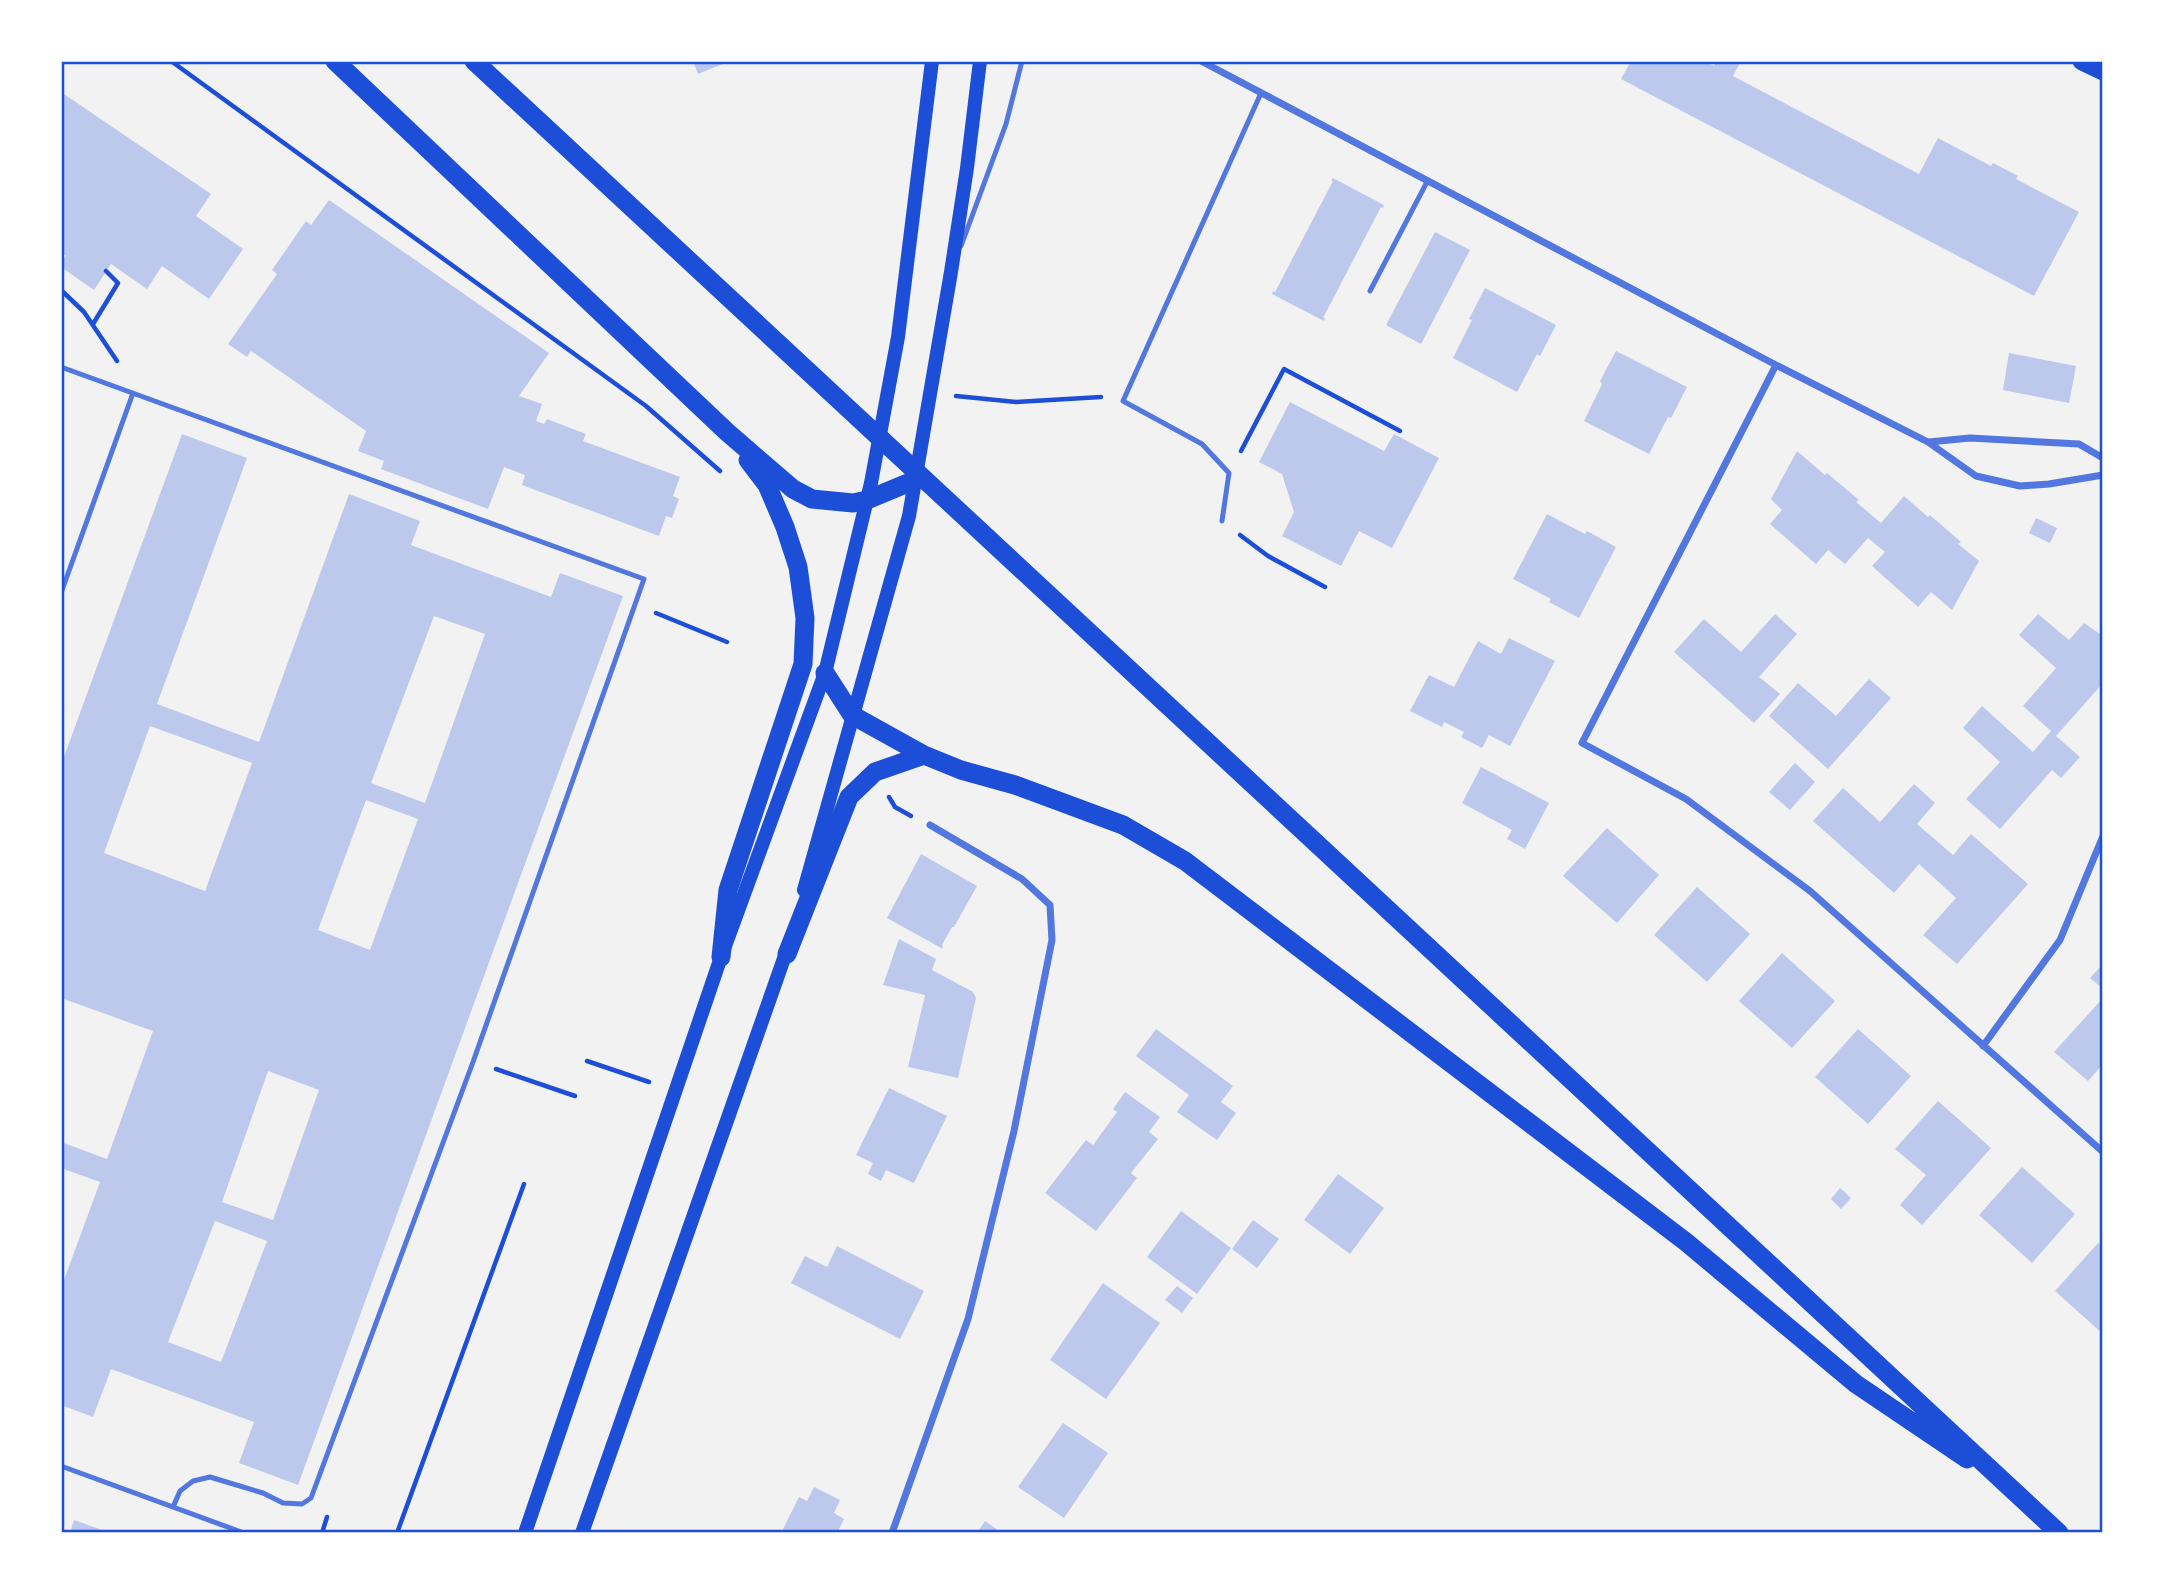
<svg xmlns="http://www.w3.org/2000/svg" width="2164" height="1594" viewBox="0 0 2164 1594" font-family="Raleway,sans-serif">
<rect width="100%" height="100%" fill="#f2f2f2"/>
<!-- building -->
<path fill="#bdc9ec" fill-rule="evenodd" d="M693,61H730L698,74Z
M1631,61H1705L1714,66L1716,61H1741L1733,76L1919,174L1938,138L1991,166L1993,163L2018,176L2016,179L2079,212L2034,296L1621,79Z
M61,92L211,194L196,216L243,249L209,299L162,266L147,289L111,264L94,290L61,267V263L66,256L61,252Z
M1333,178L1384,205L1383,208L1381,207L1323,318H1325L1324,321L1272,294L1273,291L1275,292L1333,181H1331Z
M329,200L549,353L519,396L542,404L536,421L544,424L547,419L586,434L583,441L680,477L673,496L679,499L672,518L666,516L659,536L522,485L525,475L504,467L488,509L381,469L384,461L358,451L366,431L251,351L247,357L228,344L277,274L272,270L306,221L311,225Z
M1435,232L1470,250L1421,344L1386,325Z
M1485,288L1556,325L1540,356L1537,354L1517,392L1453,358L1472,320L1469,319Z
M1616,351L1687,387L1671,418L1668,417L1649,454L1584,421L1602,384L1600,381Z
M2009,353L2076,366L2069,403L2003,390Z
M1290,402L1384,451L1394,434L1439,458L1392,548L1359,531L1341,566L1282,536L1294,512L1282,474L1259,462Z
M182,434L247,458L157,704L259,742L349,494L420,521L411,545L551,597L560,573L623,596L298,1485L239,1463L254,1422L111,1369L93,1417L61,1405V1288L100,1182L61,1168V1142L107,1159L153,1031L61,998V765ZM434,616L485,634L425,803L371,783ZM150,726L252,763L205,891L104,853ZM366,800L418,819L370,950L318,930ZM268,1071L319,1090L273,1220L222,1202ZM215,1221L267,1241L221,1362L168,1342Z
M1797,451L1825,475L1827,473L1859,500L1856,502L1881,523L1904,496L1928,517L1930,515L1961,542L1958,544L1979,561L1952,610L1931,592L1918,607L1872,566L1885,552L1868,538L1845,564L1828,550L1816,564L1770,524L1782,510L1771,499Z
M1547,514L1585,534L1587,531L1616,547L1579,618L1549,602L1551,599L1513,579Z
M2036,518L2057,528L2050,543L2029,533Z
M1775,614L1797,634L1759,677L1780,694L1754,723L1674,652L1704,619L1741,652Z
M2038,614L2069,640L2084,623L2103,636V683L2056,736L2080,757L2061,778L2052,770L2000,829L1966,799L2000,762L1963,728L1982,706L2033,752L2051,731L2023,706L2056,668L2019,635Z
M1509,638L1555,661L1510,746L1489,735L1482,748L1461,737L1464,732L1444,722L1442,727L1410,711L1429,675L1454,687L1478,641L1501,654Z
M1869,679L1891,698L1828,769L1769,716L1798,683L1836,716Z
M1795,763L1815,782L1790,810L1769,792Z
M1481,767L1549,803L1525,849L1507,839L1512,830L1462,803Z
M1914,784L1935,803L1917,824L1953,855L1971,834L2028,884L1957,964L1923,935L1956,898L1919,864L1894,893L1813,821L1843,788L1880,822Z
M1607,828L1659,875L1617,923L1563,876Z
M921,854L977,886L954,927H952L942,945L943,949L887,918Z
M1697,887L1750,934L1707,982L1654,935Z
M899,939L936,959L932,970L973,992L976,998L958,1078L908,1067L925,995L883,985Z
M1782,953L1835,1001L1792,1048L1739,1001Z
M2103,964V989L2090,978Z
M2103,998V1064L2088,1081L2054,1052Z
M1156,1029L1233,1086L1221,1102L1236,1113L1217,1140L1177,1112L1189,1095L1136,1056Z
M1858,1029L1911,1076L1868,1124L1815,1077Z
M889,1088L947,1116L914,1183L886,1170L881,1181L868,1174L873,1163L856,1155Z
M1125,1092L1160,1117L1149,1132L1158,1139L1131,1173L1137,1178L1096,1231L1045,1193L1086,1140L1093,1145L1117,1112L1113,1109Z
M1938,1101L1991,1148L1922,1225L1900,1205L1926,1175L1895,1149Z
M2022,1167L2075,1214L2032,1263L1979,1215Z
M1338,1174L1384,1208L1350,1254L1304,1220Z
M1840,1188L1851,1198L1841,1209L1831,1199Z
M1181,1211L1231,1248L1197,1294L1147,1257Z
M1253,1220L1279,1239L1257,1268L1232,1249Z
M2098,1243L2103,1247V1334L2055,1291Z
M837,1246L924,1291L900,1339L791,1283L805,1256L827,1267Z
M1103,1283L1160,1323L1106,1399L1050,1360Z
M1177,1286L1193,1298L1182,1313L1165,1300Z
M1063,1423L1108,1453L1064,1518L1018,1487Z
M814,1487L840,1500L834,1513L844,1519L837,1533H781L799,1497L807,1501Z
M74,1520L108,1532V1533H70Z
M985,1521L1002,1533H977Z"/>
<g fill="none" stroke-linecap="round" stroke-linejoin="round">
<!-- path -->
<path stroke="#1d4ed8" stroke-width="4.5" d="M171,61L646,406L720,471
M61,290L84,312L117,361
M93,324L118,283L106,271
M956,396L1016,402L1101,397
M1241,451L1284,369L1400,431
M1240,535L1268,556L1325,587
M656,613L727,642
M889,797L895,807L911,816
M587,1061L649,1082
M496,1069L575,1096
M322,1533L327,1517
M397,1533L524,1184"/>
<!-- service -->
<path stroke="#5277de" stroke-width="5" d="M961,246L1006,124L1022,61
M1370,291L1428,180
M61,367L644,579L473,1062L311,1498L302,1504L283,1503L263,1493L210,1477L193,1481L180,1491L173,1507
M1222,521L1229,473L1202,444L1123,401L1261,93
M61,593L133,393
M61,1466L244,1533"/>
<!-- minor -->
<path stroke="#5277de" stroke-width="7" d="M1201,61L1776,365L1928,442L1976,476L2020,486L2049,484L2103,475
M1776,365L1582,743L1686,799L1810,891L2103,1152
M1929,442L1970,438L2079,444L2103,458
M1983,1046L2060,940L2103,836
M892,1533L968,1319L1014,1131L1052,940L1050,905L1022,879L930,825"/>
<!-- secondary -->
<path stroke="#1d4ed8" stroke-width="14" d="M804,890L909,516L951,272L967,168L980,61
M525,1533L721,957L825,673L871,483L898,337L932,61
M582,1533L788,947"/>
<!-- trunk -->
<path stroke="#1d4ed8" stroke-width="19" d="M335,61L727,432L793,489L812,499L853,503L867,500L915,480
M474,61L2059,1533
M2082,61L2103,71
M825,673L852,715L924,755
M787,954L849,797L875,772L924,755L961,770L1015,785L1123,825L1185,861L1686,1242L1856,1384L1967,1459
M721,957L728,890L803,664L805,618L798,567L785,527L767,485L748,460"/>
</g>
<!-- border -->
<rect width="2164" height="1594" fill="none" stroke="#ffffff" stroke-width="126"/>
<rect x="63" y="63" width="2038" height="1468" fill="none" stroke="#1d4ed8" stroke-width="2.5"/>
</svg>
